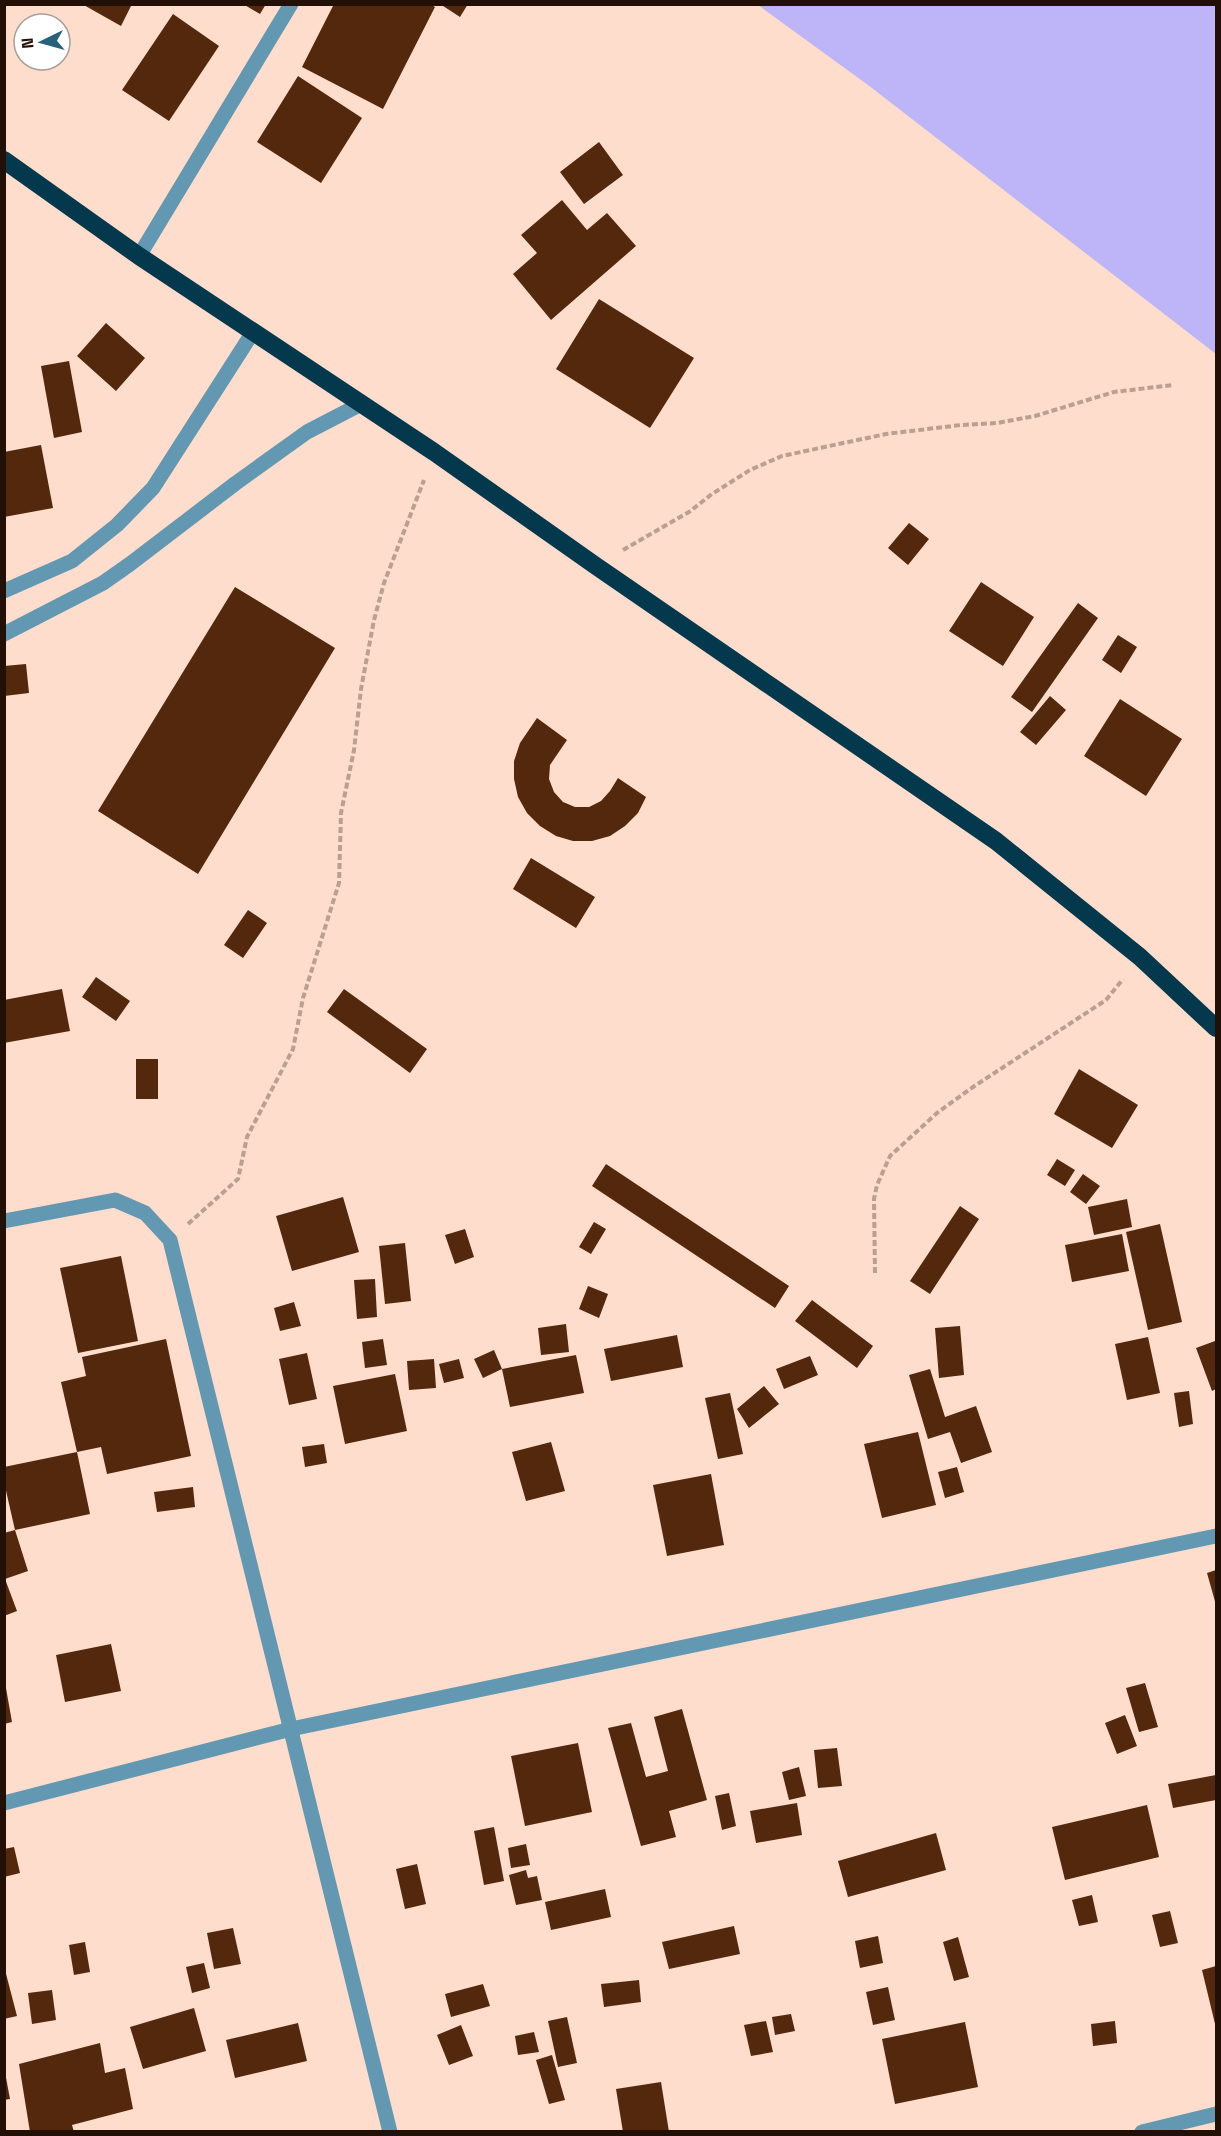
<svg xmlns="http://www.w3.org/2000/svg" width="1221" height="2136" viewBox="0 0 1221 2136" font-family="'Space Grotesk',sans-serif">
<rect width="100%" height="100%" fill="#feddcc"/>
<!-- water -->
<path fill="#bdb5f7" d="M758,5H1216V354L868,85Z"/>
<!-- building -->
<path fill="#53280d" d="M82,4H132L121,26Z
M243,4H266L260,14Z
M334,4H430L435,7L383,109L302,67Z
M440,4H468L460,17Z
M173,14L219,46L169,121L122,90Z
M298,76L362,118L321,183L257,142Z
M599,142L623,175L584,204L560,172Z
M562,200L587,230L607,213L636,246L551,320L513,274L537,253L521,235Z
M599,299L694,358L650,428L556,369Z
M106,323L145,358L116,391L77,356Z
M69,361L82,432L54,438L41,366Z
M41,445L53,508L4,517V452Z
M909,523L929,539L908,565L888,548Z
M981,582L1034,617L1003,666L949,631Z
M235,587L335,648L198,874L98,811Z
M1078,603L1098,618L1032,712L1011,697Z
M1118,635L1137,647L1121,673L1102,660Z
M26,664L29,693L4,696V666Z
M1050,696L1066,710L1036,745L1020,732Z
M1120,699L1182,739L1146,796L1084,756Z
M537,718L567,740L550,765L549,779L554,792L563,802L575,807H589L601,801L610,791L618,778L646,797L638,813L625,826L610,836L592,841H573L556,836L540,826L527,813L518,797L514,779V761L520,743Z
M531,858L595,897L576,928L513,889Z
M248,910L267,923L243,958L224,945Z
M96,977L130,1001L116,1021L82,997Z
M62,989L70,1031L4,1043V1000Z
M344,989L427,1049L410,1073L327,1012Z
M136,1059H158V1099H136Z
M1079,1069L1138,1105L1112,1148L1054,1114Z
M1057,1159L1075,1170L1065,1186L1047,1175Z
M606,1164L789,1286L775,1308L592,1186Z
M1083,1174L1100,1186L1086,1204L1070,1192Z
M343,1197L359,1252L292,1271L276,1216Z
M1127,1199L1132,1227L1094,1235L1088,1207Z
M960,1206L979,1219L930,1294L910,1281Z
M594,1222L606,1229L591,1254L579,1247Z
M1160,1224L1182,1322L1148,1330L1126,1232Z
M465,1229L474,1257L455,1264L445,1235Z
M1122,1234L1129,1271L1072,1282L1065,1245Z
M405,1243L411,1301L385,1304L379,1246Z
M121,1256L138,1341L78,1353L60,1268Z
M375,1279L377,1317L357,1319L354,1280Z
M588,1286L608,1294L599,1318L579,1309Z
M812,1300L873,1346L857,1368L795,1321Z
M294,1302L301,1326L280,1331L274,1308Z
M566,1324L569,1352L541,1355L538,1328Z
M960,1326L964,1375L939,1378L935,1328Z
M677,1335L683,1367L611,1381L604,1349Z
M1148,1337L1160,1393L1127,1400L1115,1344Z
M166,1339L191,1456L107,1474L101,1447L77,1452L61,1382L86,1376L82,1357Z
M383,1339L387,1365L365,1368L362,1342Z
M1215,1341L1216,1389L1212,1391L1196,1348Z
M494,1350L502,1369L483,1378L474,1359Z
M307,1353L317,1399L289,1405L279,1359Z
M576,1355L584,1393L510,1407L502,1369Z
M810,1356L818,1375L784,1389L776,1369Z
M434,1359L436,1388L409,1390L407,1361Z
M459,1359L464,1378L444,1383L439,1364Z
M930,1369L945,1417L976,1406L992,1452L961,1463L950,1432L928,1439L909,1375Z
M395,1374L407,1431L345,1444L333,1386Z
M764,1386L779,1404L749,1428L737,1409Z
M1189,1391L1193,1424L1179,1427L1174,1393Z
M730,1393L743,1454L718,1459L705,1398Z
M918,1432L936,1505L882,1518L864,1444Z
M551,1442L565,1491L526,1501L512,1452Z
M324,1444L327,1463L305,1467L302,1447Z
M77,1452L90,1514L15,1530L4,1482V1467Z
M957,1467L964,1492L945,1498L938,1472Z
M711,1474L724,1545L667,1556L653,1485Z
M193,1487L195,1507L157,1512L154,1492Z
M15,1530L28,1571L5,1579L17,1611L4,1616V1533Z
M1216,1570V1605L1207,1573Z
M111,1644L121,1691L65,1702L56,1655Z
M4,1677L12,1722L4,1724Z
M1145,1683L1158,1727L1139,1732L1126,1688Z
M682,1709L707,1800L669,1811L676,1837L641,1846L608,1728L631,1723L646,1777L668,1771L654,1717Z
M1125,1715L1137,1746L1117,1754L1105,1723Z
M578,1743L592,1812L525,1826L511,1756Z
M837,1748L842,1786L818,1788L814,1750Z
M799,1767L806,1796L789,1800L782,1772Z
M1216,1775V1800L1173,1808L1168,1784Z
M729,1793L736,1826L722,1830L715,1796Z
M797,1803L802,1835L756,1843L750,1811Z
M1147,1805L1159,1857L1065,1880L1052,1827Z
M494,1827L504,1881L484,1885L474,1831Z
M936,1833L946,1870L848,1897L838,1861Z
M526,1844L530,1865L511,1868L508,1848Z
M14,1847L20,1873L4,1877V1849Z
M417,1864L426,1904L405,1909L396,1869Z
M526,1870L528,1878L537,1876L542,1900L516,1905L509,1875Z
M605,1889L611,1917L551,1930L545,1902Z
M1092,1895L1098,1922L1079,1926L1072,1900Z
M1170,1911L1178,1943L1160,1947L1152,1915Z
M734,1926L740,1954L669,1969L662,1942Z
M233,1928L241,1964L214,1969L207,1933Z
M878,1936L883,1963L860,1968L855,1941Z
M958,1937L969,1977L954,1981L943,1942Z
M85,1942L90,1972L74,1975L69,1945Z
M204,1963L210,1988L192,1993L186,1967Z
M4,1966L17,2016L4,2019Z
M1216,1966V2028L1202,1970Z
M639,1980L641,2002L604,2007L601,1984Z
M483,1984L490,2006L451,2017L445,1994Z
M888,1987L895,2020L873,2025L866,1992Z
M52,1990L56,2020L32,2024L28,1993Z
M194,2008L206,2051L143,2069L130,2027Z
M791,2014L795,2031L775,2035L772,2017Z
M567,2017L577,2063L558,2067L548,2021Z
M766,2021L773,2052L751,2056L744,2025Z
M1115,2021L1117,2043L1093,2046L1091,2024Z
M965,2022L978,2087L895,2104L882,2039Z
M298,2023L307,2061L235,2078L226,2040Z
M461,2025L473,2056L449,2065L437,2035Z
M534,2032L539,2052L518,2055L515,2036Z
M100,2043L105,2073L125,2068L133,2109L72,2125L74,2132H30L19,2064Z
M552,2055L565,2100L549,2104L536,2060Z
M4,2067L10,2099L4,2100Z
M661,2082L669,2132H623L616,2089Z"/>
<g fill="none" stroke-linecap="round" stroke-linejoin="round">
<!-- path -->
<path stroke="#bb9f90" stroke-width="4" stroke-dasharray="6 3" stroke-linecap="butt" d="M623,550L689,512L712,494L750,470L782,456L886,434L961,425L997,423L1035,416L1114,392L1173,385
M188,1224L238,1179L247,1137L293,1049L303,998L339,883L341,813L354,750L361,689L374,620L384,583L424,480
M875,1273L874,1199L877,1185L890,1156L937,1113L973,1087L1106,1000L1123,979"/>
<!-- minor -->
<path stroke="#6298b2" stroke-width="15" d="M139,256L291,4
M4,591L72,561L117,525L153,488L253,332
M4,634L103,583L130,564L236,483L307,432L361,404
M4,1221L115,1200L145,1213L170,1240L390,2132
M4,1803L291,1729L1216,1536
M1142,2132L1216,2114"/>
<!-- highway -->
<path stroke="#04394d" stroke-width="18" d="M4,160L139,256L434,452L596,566L996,841L1140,957L1216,1028"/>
</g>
<!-- border -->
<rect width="1221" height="2136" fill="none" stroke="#221006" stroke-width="12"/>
<!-- north arrow -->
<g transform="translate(42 42) rotate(265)"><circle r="28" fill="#ffffff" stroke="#a79f9b" stroke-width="1.5"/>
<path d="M0-4.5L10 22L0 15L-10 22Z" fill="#27617a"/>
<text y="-9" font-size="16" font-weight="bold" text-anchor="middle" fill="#221006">N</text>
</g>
</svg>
